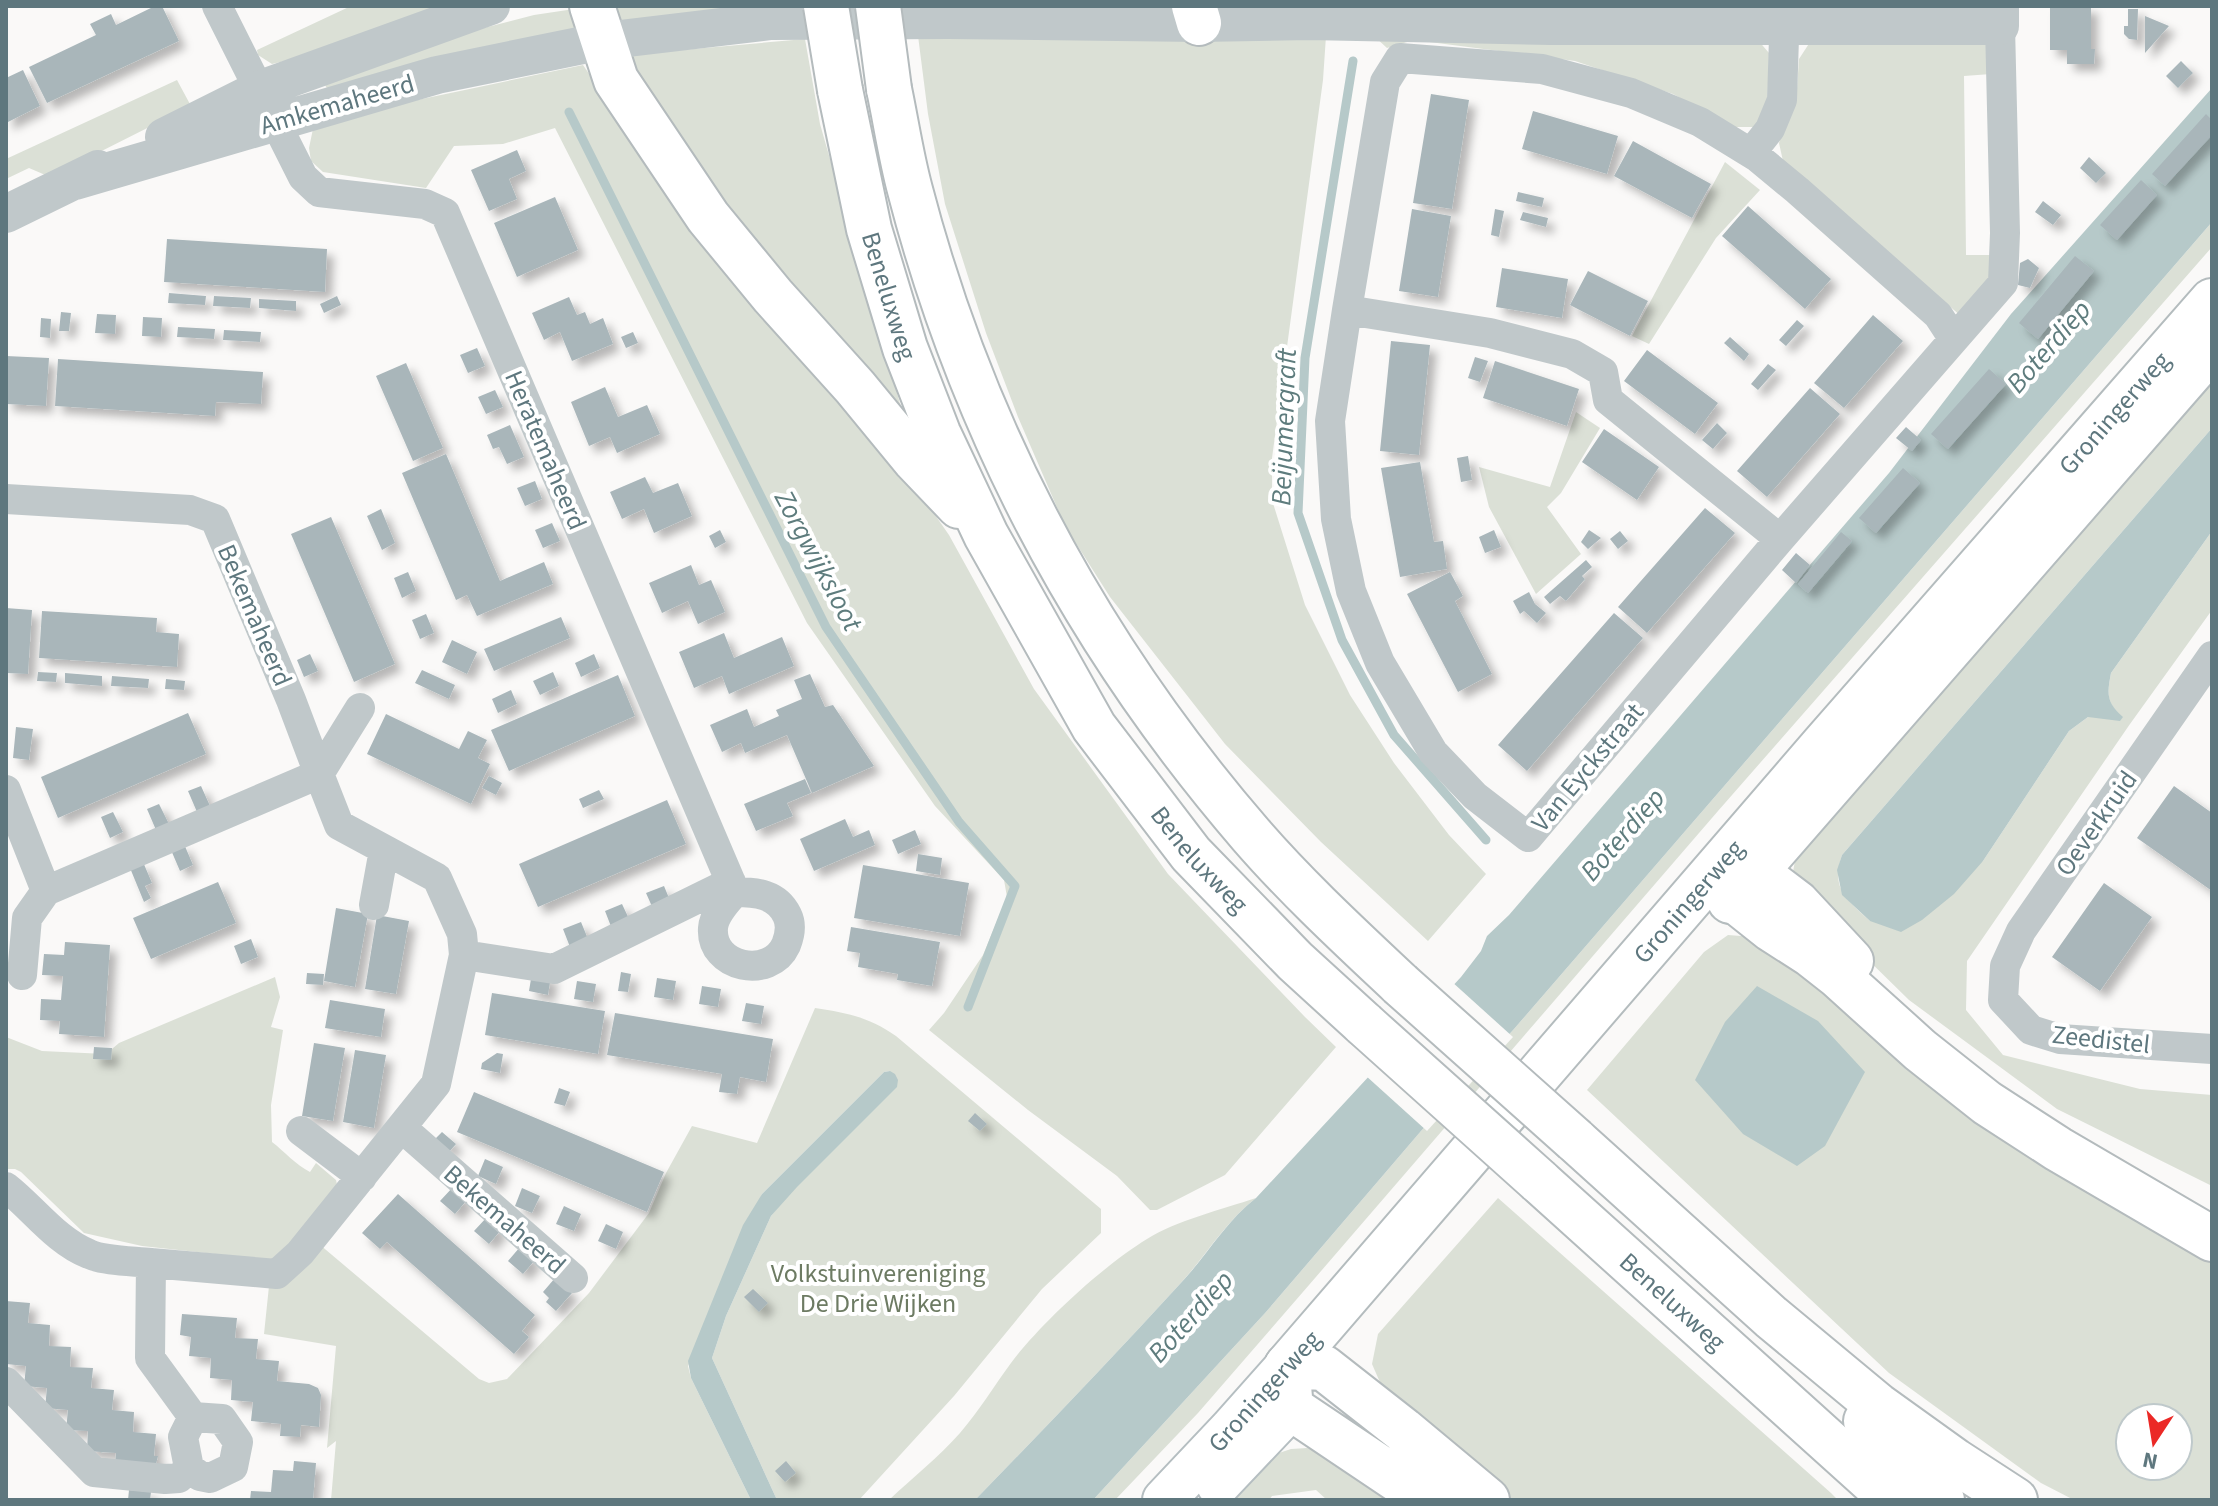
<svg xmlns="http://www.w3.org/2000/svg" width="2218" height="1506" viewBox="0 0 2218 1506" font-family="'Source Sans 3',sans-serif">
<defs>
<filter id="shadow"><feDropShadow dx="7" dy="7" stdDeviation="4" flood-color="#0004"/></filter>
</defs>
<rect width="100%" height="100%" fill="#faf9f8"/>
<!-- green -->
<path fill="#dbe0d6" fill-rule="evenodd" d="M351,6H440L310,55L272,64L258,55L257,50Z
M618,6H1162L624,27L616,10Z
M574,9L583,28L328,90L325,85L433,41L534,15Z
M917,28L1326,36L1323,80L1272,458V500L1305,605L1350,695L1394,763L1449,835L1486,874L1428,941L1321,842L1225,744L1110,597L1065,526L1018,417L986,333L945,204L928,114Z
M1374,36L1757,39L1769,53L1767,112L1754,127H1733L1673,94L1575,61L1414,40L1387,48Z
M805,39L820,124L909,435L739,241L629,61L636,54Z
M1812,39L1991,42V74L1964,76L1966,255H1997L1998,282L1962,317L1783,161L1779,143L1786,120L1796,102L1799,59Z
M583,65L704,240L869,420L949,535L1034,689L1168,874L1305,1017L1336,1047L1225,1175L1157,1210H1150L1117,1176L1028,1110L929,1030L944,1013L983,955L1007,897L1004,880L935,806L807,623L555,128L503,144L454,146L426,188L323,172L311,161L309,148L314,124L379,108Z
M177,80L191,106L50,177L29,168L6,179V159Z
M1725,162L1760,190L1716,238L1649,344L1632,336Z
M2212,222V247L1718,811L1309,1285L1198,1413L1115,1500H1093L1266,1312L1421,1131L1514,1029Z
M2212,366V428L1842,855C1830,890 1848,900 1870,921L1983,861L2069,731L2088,717H2122C2106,702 2107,694 2111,673L2212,531V610L2130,724L1967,961L1966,1010L2003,1055L2140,1089L2212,1095V1186L2057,1109L1909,1000L1805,898L1793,872L1799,838Z
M1576,412L1600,428L1561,493L1547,507L1581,554L1536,594L1489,507L1479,467L1550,487Z
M1728,935L1767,938L2212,1249V1500H2074L2041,1483L1889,1373L1587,1090L1704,952ZM2130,1418H2178V1466H2130Z
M275,977L280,997L271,1027L283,1030L271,1105L272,1142C285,1152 296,1165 310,1172L316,1163L336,1180L338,1189L280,1261L142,1246L84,1233L21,1172L15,1169H6V1037L42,1051L106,1054L119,1043Z
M815,1008C847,1013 869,1017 896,1036L1101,1209V1233L1042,1289L954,1396L859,1500H777L712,1358L726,1316L771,1216L890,1071L884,1072L762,1194L688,1366L691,1378L751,1500H331L336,1441L327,1448L336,1346L264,1334L269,1286L319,1244L479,1379L489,1383L507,1379L589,1293L649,1213L666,1173L692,1126L757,1143Z
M1256,1198C1225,1222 1205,1257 1179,1285C1112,1358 1044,1429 975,1500H889C912,1478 939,1457 960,1433C979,1411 994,1386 1011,1363C1042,1322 1103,1266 1147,1239C1175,1221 1223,1209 1256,1198Z
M1498,1198L1831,1493L1838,1500H1504L1386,1396L1372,1364L1378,1334Z
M1307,1448L1321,1450L1408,1500H1327L1316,1490L1272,1496L1269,1500H1218L1276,1454L1291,1449Z"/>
<!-- water -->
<path fill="#b6c9c9" d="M2212,88V222L1514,1029L1421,1131L1266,1312L1093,1500H975C1044,1429 1112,1358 1179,1285C1206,1257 1225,1222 1256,1198L1461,977L1481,951L1487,936L1509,915L1889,473L2011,314Z
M2212,428V531L2111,673C2107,694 2106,702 2123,717L2120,721L2088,717L2069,731L1983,861L1954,894L1922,920L1901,932L1870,921L1842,895L1837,870L1842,855Z
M1757,986L1818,1021L1865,1072L1825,1146L1797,1166L1743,1134L1695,1080L1725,1022Z
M890,1071L895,1074L898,1080L897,1087L797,1187L771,1216L726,1316L712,1358L777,1500H751L691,1378L688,1361L743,1225L762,1194L884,1072Z"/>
<!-- pier -->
<path fill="#faf9f8" d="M1451,981L1513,1037L1427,1131L1365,1075Z"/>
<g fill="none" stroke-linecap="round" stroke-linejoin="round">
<!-- stream -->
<path stroke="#b6c9c9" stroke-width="9" d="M1353,61L1305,358L1298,513L1342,640L1394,735L1486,840
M569,112L826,627L959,822L1015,886L968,1007"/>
</g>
<!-- building -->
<path fill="#a9b6ba" filter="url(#shadow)" d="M155,6H162L179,41L47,103L29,67L96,35L90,24L111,14L116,25Z
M2050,6H2091V49H2095L2094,64H2067V50H2050Z
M2128,9H2138L2137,40L2129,39L2124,34V26H2128Z
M2145,16L2169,26L2145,53Z
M2181,61L2193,73L2178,88L2166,76Z
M23,70L40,106L6,123V78Z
M1431,94L1469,100L1452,209L1413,203Z
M1533,111L1618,136L1607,174L1522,149Z
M2206,114L2212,120V135L2165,186L2152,174Z
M1633,141L1711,184L1692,218L1614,176Z
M517,150L526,171L509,179L517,199L489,211L471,170Z
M2089,157L2106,173L2096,183L2080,168Z
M2141,180L2157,195L2117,240L2100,225Z
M1518,192L1544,198L1542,207L1516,201Z
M555,197L578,250L517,277L494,223Z
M2043,201L2061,215L2053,225L2035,212Z
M1748,206L1831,279L1805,309L1722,236Z
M1412,209L1451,216L1438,297L1399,291Z
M1495,209L1504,211L1499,237L1491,235Z
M1523,212L1548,218L1546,227L1520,220Z
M167,239L327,249L325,292L164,282Z
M2075,256L2094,271L2038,339L2019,323Z
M2028,259L2039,268L2030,288L2018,285L2020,263Z
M1502,268L1568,279L1562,318L1496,307Z
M1588,271L1648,301L1630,336L1570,305Z
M169,293L206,296L205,305L168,303Z
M214,296L251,298L250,308L213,306Z
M337,296L341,305L324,313L320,304Z
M569,297L577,315L585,312L590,324L603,318L613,344L572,361L560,332L544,340L532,313Z
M259,299L296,301V311L259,308Z
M61,312L71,313L69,331H59Z
M97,314L116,315L115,334L95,333Z
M1873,315L1903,341L1844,408L1814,383Z
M143,317L162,318L161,337L142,336Z
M41,318L51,319L50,338L40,337Z
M1797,320L1804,326L1786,346L1779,340Z
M178,327L215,329L214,339L177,337Z
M224,330L261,332L260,342L223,340Z
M633,332L638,343L626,348L621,337Z
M1730,337L1749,354L1744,361L1724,343Z
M1391,341L1430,345L1419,455L1380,451Z
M477,348L485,366L468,373L460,355Z
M1647,350L1718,403L1695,434L1624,381Z
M6,356L49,358L46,406L6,404Z
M1475,357L1488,361L1480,382L1468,378Z
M58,359L263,372L261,404L216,402L215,416L55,406Z
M1495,361L1579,389L1567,426L1483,398Z
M406,363L443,448L413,461L376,376Z
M1768,364L1776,370L1758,390L1751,384Z
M1989,369L2006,384L1948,449L1931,434Z
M605,387L618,417L647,405L660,434L617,453L610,437L589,446L571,402Z
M1810,388L1840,414L1767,497L1737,471Z
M495,390L503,407L486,414L478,397Z
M1717,423L1727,433L1713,449L1702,440Z
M510,425L524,457L507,464L499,447L493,449L487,435Z
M1906,427L1921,440L1912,451L1896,438Z
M1604,429L1659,467L1637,500L1582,462Z
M446,454L500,581L544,562L553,584L477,616L467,595L456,600L402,473Z
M1468,456L1472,480L1461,482L1457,458Z
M1420,462L1434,542L1443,541L1447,569L1400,577L1381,468Z
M1903,468L1920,483L1876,533L1859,518Z
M645,477L653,493L678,483L692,516L654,533L644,509L622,519L610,492Z
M535,481L542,499L525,506L517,488Z
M1705,508L1735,533L1647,633L1618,607Z
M381,509L395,543L382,550L367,516Z
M331,517L395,664L354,682L291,534Z
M552,523L560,541L543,548L535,530Z
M720,530L726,542L715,548L709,536Z
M1494,530L1501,547L1485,553L1479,537Z
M1589,530L1601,538L1588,549L1581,542Z
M1620,531L1628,541L1618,549L1610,539Z
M1841,532L1852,541L1808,593L1798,584Z
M1796,553L1810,565L1796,583L1782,570Z
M1586,560L1592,567L1582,576L1585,579L1566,601L1560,596L1550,604L1544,597Z
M691,565L699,585L711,580L725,612L698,624L688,601L662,613L649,583Z
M408,572L416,591L402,598L394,578Z
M1450,572L1463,596L1455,601L1492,674L1458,692L1407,594Z
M1529,592L1535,604L1546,613L1537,623L1524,611L1520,614L1513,601Z
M6,608L32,610L28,674L6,673Z
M42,611L157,618L156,632L179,634L177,667L39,658Z
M1614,613L1643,638L1527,771L1498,745Z
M426,614L434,633L420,639L412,620Z
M561,617L570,638L494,671L484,649Z
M724,633L734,658L782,637L794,666L729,694L722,676L694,688L679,652Z
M452,640L477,652L467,674L442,662Z
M310,654L318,671L304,677L297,660Z
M594,654L600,668L581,677L575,663Z
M422,670L455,685L449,699L415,683Z
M38,672L57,673L56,682L37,681Z
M553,672L559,686L540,695L533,681Z
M65,673L102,676V686L65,683Z
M810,674L825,707L833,705L874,766L812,793L787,735L745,753L741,743L722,752L710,725L747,709L754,727L779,716L776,710L802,699L794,680Z
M618,675L635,716L509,771L491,730Z
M112,676L149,679L148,688L111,686Z
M166,679L185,681L184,690L165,689Z
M511,690L517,704L498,713L492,699Z
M188,713L206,754L58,818L41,777Z
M386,714L459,749L468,731L487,740L478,758L490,764L471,804L367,754Z
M16,727L33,729L29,760L13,758Z
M489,776L502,783L496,795L482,788Z
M805,779L811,793L787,803L793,816L756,831L744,804Z
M201,786L210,806L197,812L188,791Z
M2174,786L2212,813V891L2137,838Z
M599,790L604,799L583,808L579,799Z
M667,800L686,844L538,907L519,864Z
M159,804L169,824L156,830L147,809Z
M113,812L123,832L110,838L101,817Z
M845,819L853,837L869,830L875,845L814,871L800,839Z
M915,830L921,844L898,854L892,840Z
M184,844L193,865L180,871L171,850Z
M918,854L942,858L940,875L916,871Z
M143,862L152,883L145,886L151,898L144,902L130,868Z
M863,865L969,883L960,936L854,918Z
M218,882L236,923L151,959L133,918Z
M2104,883L2152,917L2100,991L2052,957Z
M664,886L671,903L654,911L646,893Z
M622,904L630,921L612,929L605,911Z
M336,908L368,914L355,987L324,981Z
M377,915L409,921L396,994L365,989Z
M581,922L588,939L570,947L563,929Z
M851,927L940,942L932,986L897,980L898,974L858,967L860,953L847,951Z
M251,939L258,957L241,964L234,946Z
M65,942L110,945L104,1037L59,1034L60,1021L40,1020L41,999L61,1000L63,976L42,975L44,954L64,955Z
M621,972L631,974L628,992L618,991Z
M307,973L324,974L323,985L306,984Z
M532,973L551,976L548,995L529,991Z
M657,978L676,981L673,1000L654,997Z
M577,981L596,984L593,1002L574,999Z
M702,986L721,989L718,1007L699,1004Z
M492,993L605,1011L598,1054L485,1035Z
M330,1000L385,1009L381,1037L325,1028Z
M746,1003L764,1006L761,1024L742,1021Z
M615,1013L773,1039L766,1082L740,1077L737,1094L719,1092L722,1074L607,1055Z
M314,1043L345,1048L333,1121L302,1116Z
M94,1047L112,1048L111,1060L93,1059Z
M355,1050L386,1055L374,1128L343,1122Z
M497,1053L503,1054L500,1073L481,1069L482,1063Z
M559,1088L570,1092L565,1106L554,1103Z
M474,1092L664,1172L647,1212L457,1132Z
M975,1113L987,1124L980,1131L968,1121Z
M442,1132L456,1144L449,1152L435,1139Z
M485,1159L503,1167L496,1184L478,1176Z
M453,1187L467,1200L455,1214L440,1201Z
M522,1188L540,1196L532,1213L515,1206Z
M398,1194L535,1315L522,1331L529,1337L514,1354L387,1242L380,1249L362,1233Z
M564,1206L581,1214L574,1231L556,1224Z
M487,1217L501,1230L489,1244L474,1231Z
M606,1224L623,1232L616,1249L598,1241Z
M520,1247L535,1260L523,1274L508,1261Z
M555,1278L572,1293L556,1311L546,1302L549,1298L543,1292Z
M753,1289L768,1303L759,1312L744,1297Z
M6,1301L30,1303L28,1323L50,1325L49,1346L71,1347L70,1367L93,1368L91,1388L114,1390L112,1410L134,1412L133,1432L156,1434L154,1456H158L155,1468L115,1465L116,1453L87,1451L88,1431L66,1430L68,1410L45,1408L47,1388L24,1386L26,1366L6,1364Z
M182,1314L237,1318L235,1338L258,1339L256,1359L279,1361L277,1381L309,1384L318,1388L321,1395L319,1427L301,1425L300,1437L280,1436L281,1424L251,1421L253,1402L231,1400L232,1380L210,1378L211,1358L189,1356L191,1337L180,1335Z
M294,1461L316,1463L313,1500H250L251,1491L271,1492L273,1470L293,1471Z
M786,1461L796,1473L785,1482L775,1471Z
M129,1490L151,1492L150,1500H128Z"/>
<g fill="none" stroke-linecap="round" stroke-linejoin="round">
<defs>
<path id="secondary" d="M1218,1485L1291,1408
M1164,1500L1231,1429L1287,1366"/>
<g id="primary">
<path d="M1730,901L2212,348"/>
<path id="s1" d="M1287,1366L1824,744L2212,301"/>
</g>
<g id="trunk">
<path d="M592,6L616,80L708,217L773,296L855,387L915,460L959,506"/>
<path d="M1194,6L1199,23"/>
<path d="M889,89C896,122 901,157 910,190C973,432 1087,645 1251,835C1297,888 1349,936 1400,984"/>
<path id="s2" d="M840,90L869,229L905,348L938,433L986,535L1094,727L1191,854L1295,961L1364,1024"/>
<path d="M1723,862L1732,898L1771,929L1810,954L1838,976L1920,1050L1987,1103L2058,1149L2212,1239"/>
<path d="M1723,862L1756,872L1797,903L1851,961"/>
<path d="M1575,1140L1771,1317L1877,1405L1955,1461L2015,1500"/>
<path id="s3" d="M1539,1181L1893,1500"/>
<path d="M1866,1421L1942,1500"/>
<path d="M1428,1500L1291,1408L1287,1366L1324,1368L1403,1430L1487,1500"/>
</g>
</defs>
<!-- secondary casing -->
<use href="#secondary" stroke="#b5bec1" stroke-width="46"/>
<!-- primary casing -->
<use href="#primary" stroke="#b4bcbe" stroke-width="48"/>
<!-- trunk casing -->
<use href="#trunk" stroke="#b4bbbd" stroke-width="48"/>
<!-- minor -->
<path stroke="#c0c8ca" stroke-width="30" d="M217,6L303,177L319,192L425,204L445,213L735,892
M1751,153L1770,129L1782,100L1785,6
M1347,310L1490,333L1572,354L1603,372L1608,400L1780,539
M1953,338L1938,315L1797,190L1757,157L1700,122L1631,93L1542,69L1400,58L1385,82L1347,310L1330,421L1336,519L1351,591L1380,663L1433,752L1475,796L1528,837L1780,539L2003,283L2005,233L2000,26
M6,499L190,510L215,519L291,700L319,774L360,708
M2212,656L2021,931L2005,966L2003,1000L2031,1030L2060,1039L2212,1049
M6,790L46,891L319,774L339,825L437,878L462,934L464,955
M735,892C756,892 777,894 787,915C792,925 790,935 786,945C770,980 710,968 713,928C714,914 726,902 735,892Z
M374,905L384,850
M22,975L27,918L46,891
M402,1128L573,1278
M301,1131L362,1177
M6,1187C33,1208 56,1241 89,1254C104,1261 133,1261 151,1263
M6,1382L94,1472L165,1479L179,1478L189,1468
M193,1417L222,1419L238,1442L233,1467L210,1478L200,1476L189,1468L183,1437L193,1417L150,1358L151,1263L277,1274L300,1253L436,1084L464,955L554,969L731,882"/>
<!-- tertiary -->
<path stroke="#c0c8ca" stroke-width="38" d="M164,137L258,90L491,6
M75,181L437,75L603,41L771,21L948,20L1199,23L1309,21L1551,26H2000V6
M6,214L98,169"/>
<!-- secondary -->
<use href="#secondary" stroke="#fff" stroke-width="42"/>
<!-- primary -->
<use href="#primary" stroke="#fff" stroke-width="44"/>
<!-- trunk -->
<use href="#trunk" stroke="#fff" stroke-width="44"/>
<defs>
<path id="trunk-bridge" d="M826,6L840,90
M878,6L889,89
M1400,984L1575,1140
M1364,1024L1539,1181"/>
</defs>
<!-- trunk-bridge casing -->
<use href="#trunk-bridge" stroke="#b4bbbd" stroke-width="48" stroke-linecap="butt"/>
<!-- trunk-bridge -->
<use href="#trunk-bridge" stroke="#fff" stroke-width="44"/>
</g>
<g text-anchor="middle" stroke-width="8" stroke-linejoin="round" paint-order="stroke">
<!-- street labels -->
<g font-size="26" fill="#5e777e" stroke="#fff">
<text transform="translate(337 104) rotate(-16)" y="9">Amkemaheerd</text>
<text dy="9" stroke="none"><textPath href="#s2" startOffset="212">Beneluxweg</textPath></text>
<text dy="9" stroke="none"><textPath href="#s1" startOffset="1262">Groningerweg</textPath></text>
<text transform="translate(546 450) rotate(67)" y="9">Heratemaheerd</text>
<text transform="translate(255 615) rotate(67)" y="9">Bekemaheerd</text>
<text transform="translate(1587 767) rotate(-50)" y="9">Van Eyckstraat</text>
<text transform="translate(2096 823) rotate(-55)" y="9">Oeverkruid</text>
<text dy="9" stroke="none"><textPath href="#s2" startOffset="860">Beneluxweg</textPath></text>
<text dy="9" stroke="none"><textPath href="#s1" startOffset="614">Groningerweg</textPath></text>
<text transform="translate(2101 1039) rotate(6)" y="9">Zeedistel</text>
<text transform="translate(505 1219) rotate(41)" y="9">Bekemaheerd</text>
<text dy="9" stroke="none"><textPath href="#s3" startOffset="180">Beneluxweg</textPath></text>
<text transform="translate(1264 1391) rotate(-48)" y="9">Groningerweg</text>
</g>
<!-- park labels -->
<g font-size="26" fill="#6d7b63" stroke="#fff">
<text x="878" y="1282">Volkstuinvereniging<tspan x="878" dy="30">De Drie Wijken</tspan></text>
</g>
<!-- water labels -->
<g font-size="28" font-style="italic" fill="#5e7c7d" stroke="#fff">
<text transform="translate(2048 346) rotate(-49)" y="10">Boterdiep</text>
<text transform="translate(1283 427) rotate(-88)" y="10">Beijumergraft</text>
<text transform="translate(819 560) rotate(62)" y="10">Zorgwijksloot</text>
<text transform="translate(1622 834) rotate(-49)" y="10">Boterdiep</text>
<text transform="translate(1190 1316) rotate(-48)" y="10">Boterdiep</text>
</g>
</g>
<!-- border -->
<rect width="2218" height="1506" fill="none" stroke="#5e777e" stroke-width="16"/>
<!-- north arrow -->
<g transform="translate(2154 1442) rotate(192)"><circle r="38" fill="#ffffff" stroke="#bfc9cb" stroke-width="2"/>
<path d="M0-6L14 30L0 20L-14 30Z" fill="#eb2926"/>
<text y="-12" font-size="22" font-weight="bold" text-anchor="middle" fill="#5e777e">N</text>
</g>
</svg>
